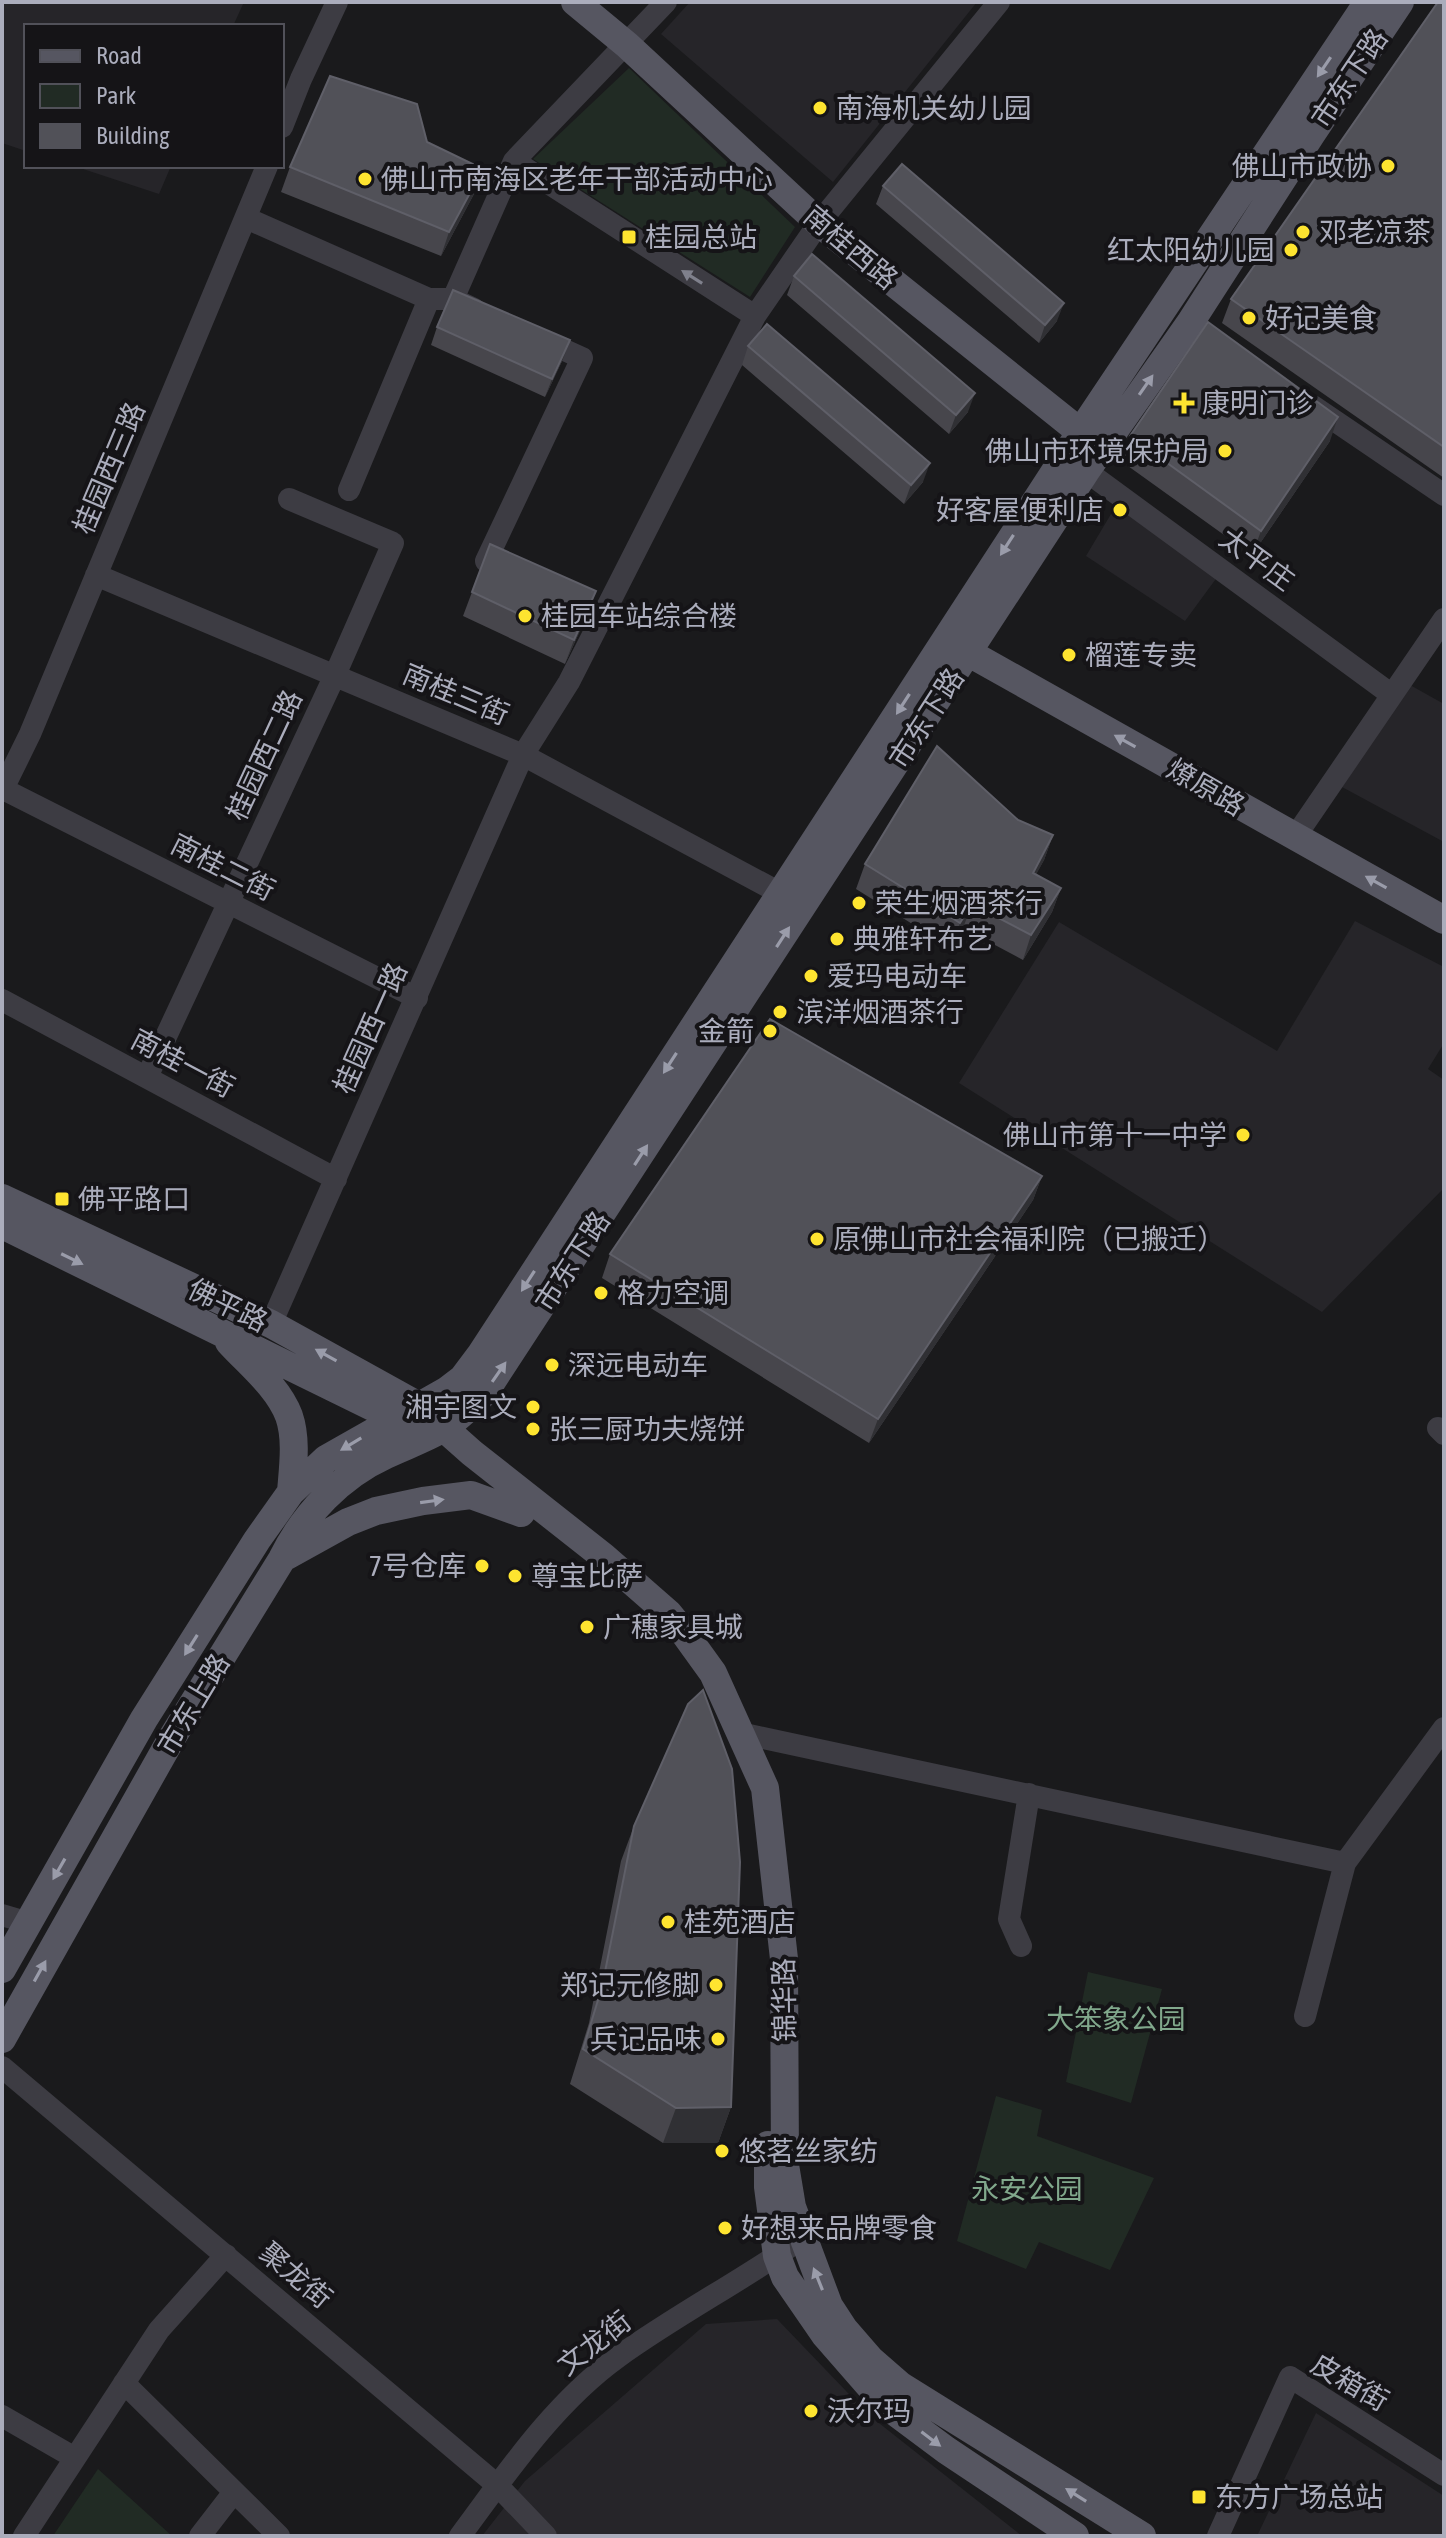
<svg xmlns="http://www.w3.org/2000/svg" width="1446" height="2538" viewBox="0 0 1446 2538" font-family="'Asap Condensed','Noto Sans SC',sans-serif">
<rect width="100%" height="100%" fill="#1a1a1c"/>
<!-- built -->
<path fill="#262529" d="M2,2H244L233,26H26V151L2,143Z
M690,2H977L833,182L661,34Z
M74,166H171L159,194Z
M1117,504L1218,576L1185,621L1086,556Z
M1410,685L1444,704V842L1342,787Z
M1355,921L1444,967V1043L1428,1069L1444,1080V1188L1322,1312L959,1083L1059,922L1277,1051Z
M777,2319L870,2416L1022,2536H482L525,2481L706,2324Z
M1316,2413L1444,2496V2536H1257Z"/>
<!-- green -->
<path fill="#212b24" d="M629,68L795,227L750,297L533,159Z
M1088,1972L1162,1989L1131,2103L1066,2082Z
M996,2096L1042,2110L1037,2136L1154,2178L1110,2270L1039,2242L1026,2269L957,2241Z
M98,2469L172,2536H53Z"/>
<g fill="none" stroke-linecap="round" stroke-linejoin="round">
<!-- minor -->
<path stroke="#3d3c43" stroke-width="22" d="M282,127L301,79L337,2
M514,161L755,316
M246,218L429,299H453L474,309
M453,299L514,161L666,2
M1313,406L1444,495
M1086,471L1392,695
M349,490L429,299
M486,561L582,358L538,338
M96,575L523,755L780,893
M3,789L417,998
M2,791L30,734L267,166
M1295,837L1444,619
M2,1000L336,1179
M147,1077L335,675L393,543L289,499
M271,1324L523,755L569,682L755,316L819,223L999,2
M1438,1428L1444,1434
M740,1733L1345,1863
M2,1915L29,1923
M1021,1946L1009,1919L1029,1794
M1305,2016L1345,1863L1444,1728
M2,2067L497,2485L546,2536
M124,2383L279,2536
M2,2416L75,2458
M24,2536L159,2330L226,2255
M200,2536L234,2492
M460,2536C506,2474 554,2403 618,2357C672,2318 732,2286 788,2248
M1218,2536L1290,2377L1444,2475"/>
<!-- major -->
<path stroke="#565661" stroke-width="28" d="M575,2L627,45L819,223L1094,443
M953,644L1444,920
M2,1198L271,1324L419,1406L472,1453L604,1557L668,1613L682,1630L713,1673L765,1788L784,1959L785,2165L792,2207L829,2306L844,2329L870,2359L901,2386L1142,2536
M2,1225L409,1425
M229,1342C250,1365 278,1387 289,1416C297,1439 293,1467 291,1492
M283,1558L348,1522L376,1511L423,1501L471,1495L521,1513
M2,1969L144,1719L257,1540L291,1492L326,1459L446,1391L463,1378L481,1354L1080,433L1368,2
M2,2039L173,1736L282,1559C304,1514 340,1476 386,1455C405,1446 425,1439 442,1429C458,1419 472,1404 485,1392L1086,471L1190,323L1311,135L1400,2
M768,2145V2187L777,2256L785,2277L825,2335L887,2406L946,2450L1075,2536"/>
</g>
<!-- wall -->
<path fill="#47464c" d="M1444,2V478L1222,323L1231,299Z
M427,142L474,194L441,256L281,192L290,167Z
M883,186L1057,321L1039,343L876,204Z
M794,276L968,412L949,434L787,295Z
M437,327L570,340L563,359L545,397L431,345Z
M748,346L923,482L904,504L742,365Z
M1130,436L1330,441L1252,555L1121,461Z
M490,544L596,591L587,615L565,664L463,616Z
M1018,820L1053,835L1044,860L1036,874L1061,888L1052,912L1023,960L963,928L951,948L856,889L865,864Z
M1042,1176L1033,1200L869,1443L602,1278L610,1254Z
M634,1826L731,2107L718,2143H663L570,2084L589,2023L621,1861Z"/>
<!-- shaded-wall -->
<path fill="#303034" d="M483,169L474,194L441,256L449,232Z
M1064,303L1057,321L1039,343L1045,325Z
M570,340L563,359L545,397L552,379Z
M975,393L968,412L949,434L956,415Z
M1338,417L1330,441L1252,555L1261,531Z
M930,463L923,482L904,504L911,485Z
M596,591L587,615L565,664L574,640Z
M1053,835L1044,860L1024,897L1033,873Z
M1061,888L1052,912L1023,960L1031,935Z
M972,904L963,928L951,948L960,923Z
M1042,1176L1033,1200L869,1443L878,1419Z
M731,2107L718,2143H663L676,2108Z"/>
<!-- building -->
<path fill="#515158" stroke="#5f5f68" stroke-width="2" d="M1438,2H1444V447L1231,299Z
M330,76L417,104L427,142L483,169L449,232L290,167Z
M902,164L1064,303L1045,325L883,186Z
M812,254L975,393L956,415L794,276Z
M453,290L570,340L552,379L437,327Z
M1208,322L1338,417L1261,531L1130,436Z
M767,324L930,463L911,485L748,346Z
M490,544L596,591L574,640L472,592Z
M937,746L1018,820L1053,835L1033,873L1061,888L1031,935L972,904L960,923L865,864Z
M770,1019L1042,1176L878,1419L610,1254Z
M703,1690L732,1769L740,1862L731,2107L676,2108L583,2049L602,1987L634,1826L688,1704Z"/>
<!-- one-way arrows -->
<defs><path id="oneway-solid" d="M-6-.8H1V-3.2L6.5 0L1 3.2V.8H-6Z" transform="scale(2)"/></defs>
<g fill="#9a9caa">
<use href="#oneway-solid" transform="translate(1324 67) rotate(124)"/>
<use href="#oneway-solid" transform="translate(1146 385) rotate(-55)"/>
<use href="#oneway-solid" transform="translate(1007 545) rotate(123)"/>
<use href="#oneway-solid" transform="translate(903 704) rotate(123)"/>
<use href="#oneway-solid" transform="translate(1125 741) rotate(-151)"/>
<use href="#oneway-solid" transform="translate(1376 882) rotate(-151)"/>
<use href="#oneway-solid" transform="translate(783 937) rotate(-57)"/>
<use href="#oneway-solid" transform="translate(670 1063) rotate(123)"/>
<use href="#oneway-solid" transform="translate(641 1155) rotate(-57)"/>
<use href="#oneway-solid" transform="translate(72 1259) rotate(26)"/>
<use href="#oneway-solid" transform="translate(528 1281) rotate(123)"/>
<use href="#oneway-solid" transform="translate(326 1355) rotate(-151)"/>
<use href="#oneway-solid" transform="translate(499 1372) rotate(-55)"/>
<use href="#oneway-solid" transform="translate(351 1444) rotate(149)"/>
<use href="#oneway-solid" transform="translate(432 1501) rotate(-8)"/>
<use href="#oneway-solid" transform="translate(191 1645) rotate(122)"/>
<use href="#oneway-solid" transform="translate(59 1869) rotate(120)"/>
<use href="#oneway-solid" transform="translate(40 1971) rotate(-61)"/>
<use href="#oneway-solid" transform="translate(818 2279) rotate(-112)"/>
<use href="#oneway-solid" transform="translate(931 2439) rotate(37)"/>
<use href="#oneway-solid" transform="translate(1076 2495) rotate(-148)"/>
</g>
<use fill="#7f808c" href="#oneway-solid" transform="translate(692 277) rotate(-148)"/>
<!-- markers -->
<g fill="#fee430" stroke="#151417" stroke-width="3">
<circle cx="820" cy="108" r="8"/>
<circle cx="1388" cy="166" r="8"/>
<circle cx="365" cy="179" r="8"/>
<circle cx="1303" cy="232" r="8"/>
<rect x="621" y="229" width="16" height="16" rx="4"/>
<circle cx="1291" cy="250" r="8"/>
<circle cx="1249" cy="318" r="8"/>
<path d="M1180 391h8v8h8v8h-8v8h-8v-8h-8v-8h8z"/>
<circle cx="1225" cy="451" r="8"/>
<circle cx="1120" cy="510" r="8"/>
<circle cx="525" cy="616" r="8"/>
<circle cx="1069" cy="655" r="8"/>
<circle cx="859" cy="903" r="8"/>
<circle cx="837" cy="939" r="8"/>
<circle cx="811" cy="976" r="8"/>
<circle cx="780" cy="1012" r="8"/>
<circle cx="770" cy="1031" r="8"/>
<circle cx="1243" cy="1135" r="8"/>
<rect x="54" y="1191" width="16" height="16" rx="4"/>
<circle cx="817" cy="1239" r="8"/>
<circle cx="601" cy="1293" r="8"/>
<circle cx="552" cy="1365" r="8"/>
<circle cx="533" cy="1407" r="8"/>
<circle cx="533" cy="1429" r="8"/>
<circle cx="482" cy="1566" r="8"/>
<circle cx="515" cy="1576" r="8"/>
<circle cx="587" cy="1627" r="8"/>
<circle cx="668" cy="1922" r="8"/>
<circle cx="716" cy="1985" r="8"/>
<circle cx="718" cy="2039" r="8"/>
<circle cx="722" cy="2151" r="8"/>
<circle cx="725" cy="2228" r="8"/>
<circle cx="811" cy="2411" r="8"/>
<rect x="1191" y="2489" width="16" height="16" rx="4"/>
</g>
<g text-anchor="middle" stroke-width="8" stroke-linejoin="round" paint-order="stroke">
<!-- street labels -->
<g font-size="28" fill="#abadbc" stroke="#151417">
<text transform="translate(1349 78) rotate(-56)" y="10">市东下路</text>
<text transform="translate(851 247) rotate(40)" y="10">南桂西路</text>
<text transform="translate(109 468) rotate(-67)" y="10">桂园西三路</text>
<text transform="translate(1257 559) rotate(36)" y="10">太平庄</text>
<text transform="translate(456 694) rotate(23)" y="10">南桂三街</text>
<text transform="translate(926 718) rotate(-57)" y="10">市东下路</text>
<text transform="translate(264 755) rotate(-65)" y="10">桂园西二路</text>
<text transform="translate(1206 787) rotate(30)" y="10">燎原路</text>
<text transform="translate(223 867) rotate(27)" y="10">南桂二街</text>
<text transform="translate(370 1028) rotate(-66)" y="10">桂园西一路</text>
<text transform="translate(183 1063) rotate(28)" y="10">南桂一街</text>
<text transform="translate(572 1261) rotate(-57)" y="10">市东下路</text>
<text transform="translate(228 1305) rotate(26)" y="10">佛平路</text>
<text transform="translate(193 1704) rotate(-59)" y="10">市东上路</text>
<text transform="translate(784 2000) rotate(-91)" y="10">锦华路</text>
<text transform="translate(296 2275) rotate(40)" y="10">聚龙街</text>
<text transform="translate(594 2343) rotate(-38)" y="10">文龙街</text>
<text transform="translate(1350 2382) rotate(30)" y="10">皮箱街</text>
</g>
<!-- poi labels -->
<g font-size="28" fill="#abadbc" stroke="#151417" text-anchor="start">
<text x="836" y="118">南海机关幼儿园</text>
<text x="1372" y="176" text-anchor="end">佛山市政协</text>
<text x="381" y="189">佛山市南海区老年干部活动中心</text>
<text x="1319" y="242">邓老凉茶</text>
<text x="645" y="247">桂园总站</text>
<text x="1275" y="260" text-anchor="end">红太阳幼儿园</text>
<text x="1265" y="328">好记美食</text>
<text x="1202" y="413">康明门诊</text>
<text x="1209" y="461" text-anchor="end">佛山市环境保护局</text>
<text x="1104" y="520" text-anchor="end">好客屋便利店</text>
<text x="541" y="626">桂园车站综合楼</text>
<text x="1085" y="665">榴莲专卖</text>
<text x="875" y="913">荣生烟酒茶行</text>
<text x="853" y="949">典雅轩布艺</text>
<text x="827" y="986">爱玛电动车</text>
<text x="796" y="1022">滨洋烟酒茶行</text>
<text x="754" y="1041" text-anchor="end">金箭</text>
<text x="1227" y="1145" text-anchor="end">佛山市第十一中学</text>
<text x="78" y="1209">佛平路口</text>
<text x="833" y="1249">原佛山市社会福利院（已搬迁）</text>
<text x="617" y="1303">格力空调</text>
<text x="568" y="1375">深远电动车</text>
<text x="517" y="1417" text-anchor="end">湘宇图文</text>
<text x="549" y="1439">张三厨功夫烧饼</text>
<text x="466" y="1576" text-anchor="end">7号仓库</text>
<text x="531" y="1586">尊宝比萨</text>
<text x="603" y="1637">广穗家具城</text>
<text x="684" y="1932">桂苑酒店</text>
<text x="700" y="1995" text-anchor="end">郑记元修脚</text>
<text x="702" y="2049" text-anchor="end">兵记品味</text>
<text x="738" y="2161">悠茗丝家纺</text>
<text x="741" y="2238">好想来品牌零食</text>
<text x="827" y="2421">沃尔玛</text>
<text x="1215" y="2507">东方广场总站</text>
</g>
<!-- park labels -->
<g font-size="28" fill="#81a88c" stroke="#151417">
<text x="1116" y="2029">大笨象公园</text>
<text x="1027" y="2199">永安公园</text>
</g>
</g>
<!-- border -->
<rect width="1446" height="2538" fill="none" stroke="#abadbc" stroke-width="8"/>
<!-- legend -->
<rect x="24" y="24" width="260" height="144" fill="#151417" stroke="#515159" stroke-width="2"/>
<rect x="40" y="50" width="40" height="12" fill="#565661" stroke="#515159" stroke-width="2"/>
<text x="96" y="64" font-size="24" fill="#abadbc">Road</text>
<rect x="40" y="84" width="40" height="24" fill="#212b24" stroke="#515159" stroke-width="2"/>
<text x="96" y="104" font-size="24" fill="#abadbc">Park</text>
<rect x="40" y="124" width="40" height="24" fill="#515158" stroke="#515159" stroke-width="2"/>
<text x="96" y="144" font-size="24" fill="#abadbc">Building</text>
</svg>
